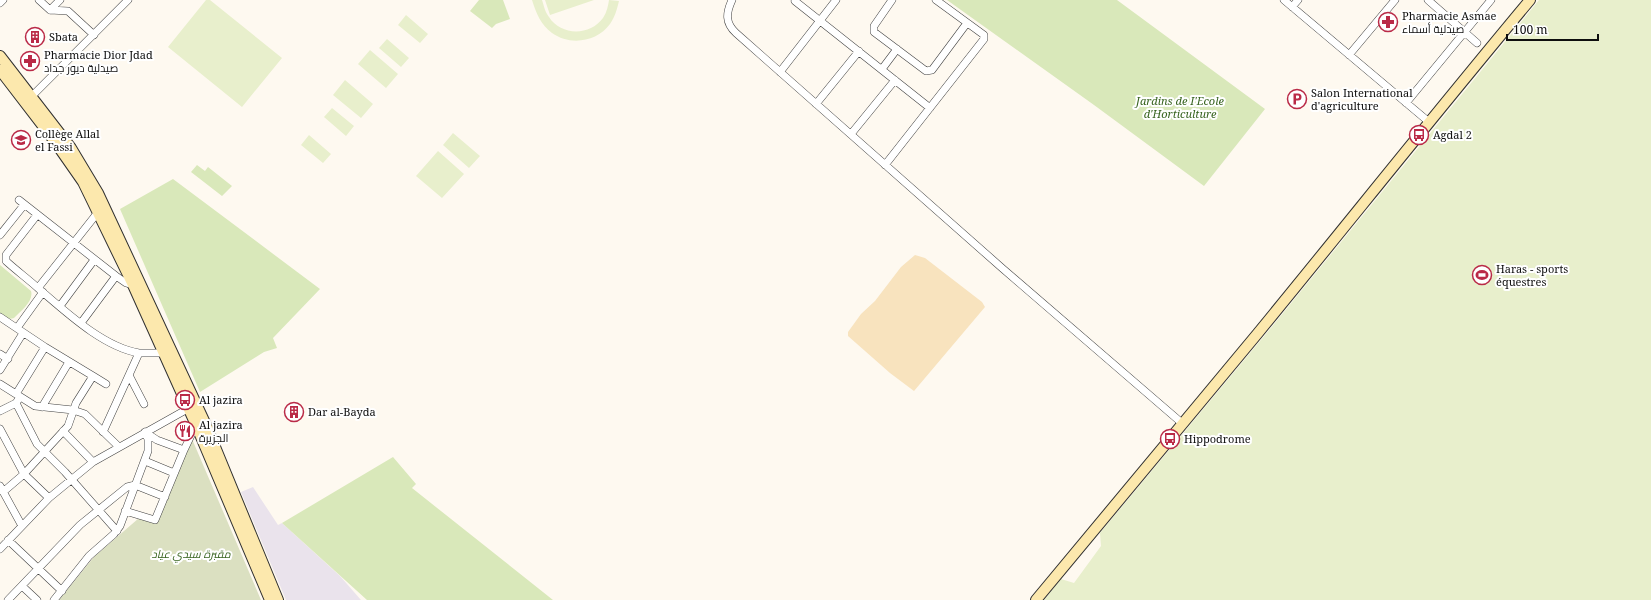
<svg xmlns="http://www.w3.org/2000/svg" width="1651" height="600" viewBox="0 0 1651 600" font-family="'Noto Serif',Cairo,serif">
<rect width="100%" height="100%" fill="#fef9f0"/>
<!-- industrial -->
<path fill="#eae3ec" d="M253,487L278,525L282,523L340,576L361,600H286L241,492Z"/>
<!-- green -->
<path fill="#d9e8ba" d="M479,0H503L510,19L496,24L492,28L470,11Z
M947,0H1117L1265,109L1204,186L1094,105Z
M197,165L205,171L208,167L232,186L222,196L191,172Z
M173,179L320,289L273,338L277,348L264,352L200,392L120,209Z
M0,265L31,291C34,301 21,311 14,318C8,320 5,317 0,314Z
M393,457L416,484L412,488L553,600H367L282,523Z"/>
<!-- sand -->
<path fill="#f8e3be" d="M915,255L925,258L982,302L985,307L914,391L890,373L848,336V332L861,314L875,301L901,267Z"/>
<!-- cemetery -->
<path fill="#dbe0c1" d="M192,439L261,600H59L94,557L139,518L157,523Z"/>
<!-- pitch -->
<path fill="#e8efcc" d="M206,0H210L282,58L242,107L168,47Z
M532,0H542C544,6 545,12 549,17C561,36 590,36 603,18C607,12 608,6 609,0L619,1C617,9 615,17 610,24C597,42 570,46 552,33C541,25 536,13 532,0Z
M545,0H594L550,15Z
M1539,0H1651V600H1044L1061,579L1074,583L1101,546L1100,533L1265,335Z
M406,15L428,34L420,43L398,25Z
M387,39L409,58L401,67L379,48Z
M370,50L398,74L386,88L358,64Z
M345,80L373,104L361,118L333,95Z
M332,108L354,126L346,136L324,117Z
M453,133L480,156L469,168L443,145Z
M309,135L331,154L323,163L301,145Z
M438,151L464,174L442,198L416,176Z"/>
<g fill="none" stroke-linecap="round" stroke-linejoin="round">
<defs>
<path id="street" d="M39,0L50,10L68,11L94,35
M732,0C726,13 725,23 736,33L1002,268L1183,424
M892,0L874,26V32L926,71L932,70L967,23
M1284,0L1429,122
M1428,0L1477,43
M795,1L930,108
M0,3L3,0
M1292,7L1298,0
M50,10L60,0
M1349,55L1395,0
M882,69L897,49
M780,72L836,0
M28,100L128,0
M1406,103L1491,0
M816,104L859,51
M851,134L895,80
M885,165L984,39V35L936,0
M19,200L116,276L126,283L133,285
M37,215L6,255V261C17,271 28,279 39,289C66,312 103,347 139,353
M0,235L24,205
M38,288L95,216L99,214
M60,306L94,260
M0,317L45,347L93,376L76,403L68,426L24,474L3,492
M81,323L116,276
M17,328L43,292
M0,354L8,359
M0,370L23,333
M129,375L144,404
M93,376L106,384
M0,384L35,406L73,410L85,414L119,447
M16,394L45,347
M16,403L37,444L65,472L117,531
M42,407L69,362
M0,411L16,403L18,400
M0,429L24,474L49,498
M63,431L93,462
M103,432L139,353H166
M145,432L157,440L184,450
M145,461L174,473
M0,486L22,526
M125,511L155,520L184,450L196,425
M8,540L62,591
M0,549L49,498L93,462L191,407
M22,586L37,600
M8,600L80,525L127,487L135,485L165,497
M54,600L89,556L114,534L120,526L148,451V439L145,432"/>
<path id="secondary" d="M0,56L71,148L98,193L206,425L278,600
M0,70L53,139L83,182L133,285L196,425L270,600
M1036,600C1110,511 1184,422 1258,333C1349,222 1438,110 1530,0"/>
</defs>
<!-- street casing -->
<use href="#street" stroke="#414141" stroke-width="8"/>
<!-- secondary casing -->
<use href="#secondary" stroke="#303030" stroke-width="12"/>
<!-- street -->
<use href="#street" stroke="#fff" stroke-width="7"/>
<!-- secondary -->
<use href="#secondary" stroke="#fce8ad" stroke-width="10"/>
</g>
<!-- icons -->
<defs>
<symbol id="pharmacy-ring" viewBox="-11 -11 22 22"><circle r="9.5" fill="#fff" stroke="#ba2a47" stroke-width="1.5"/><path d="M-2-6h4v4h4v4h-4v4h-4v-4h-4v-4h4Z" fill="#ba2a47"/></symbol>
<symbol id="building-ring" viewBox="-11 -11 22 22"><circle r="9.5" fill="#fff" stroke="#ba2a47" stroke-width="1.5"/><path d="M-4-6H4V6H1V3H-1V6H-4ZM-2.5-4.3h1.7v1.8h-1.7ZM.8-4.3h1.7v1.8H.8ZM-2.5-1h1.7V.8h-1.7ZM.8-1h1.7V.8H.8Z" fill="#ba2a47"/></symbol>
<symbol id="parking-ring" viewBox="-11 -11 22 22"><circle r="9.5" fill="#fff" stroke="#ba2a47" stroke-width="1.5"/><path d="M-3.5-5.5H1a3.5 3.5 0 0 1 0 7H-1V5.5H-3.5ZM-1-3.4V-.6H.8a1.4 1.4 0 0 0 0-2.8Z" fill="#ba2a47"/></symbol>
<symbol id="bus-ring" viewBox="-11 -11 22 22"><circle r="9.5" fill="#fff" stroke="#ba2a47" stroke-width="1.5"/><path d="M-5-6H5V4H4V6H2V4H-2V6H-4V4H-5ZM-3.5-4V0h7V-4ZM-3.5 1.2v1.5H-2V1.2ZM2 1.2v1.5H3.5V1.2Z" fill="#ba2a47"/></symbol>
<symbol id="school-ring" viewBox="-11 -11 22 22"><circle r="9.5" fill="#fff" stroke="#ba2a47" stroke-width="1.5"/><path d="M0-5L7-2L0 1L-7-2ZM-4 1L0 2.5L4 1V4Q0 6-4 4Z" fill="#ba2a47"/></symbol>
<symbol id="stadium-ring" viewBox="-11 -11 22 22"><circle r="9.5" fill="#fff" stroke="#ba2a47" stroke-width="1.5"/><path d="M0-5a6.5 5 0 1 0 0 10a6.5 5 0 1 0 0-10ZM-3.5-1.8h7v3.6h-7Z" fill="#ba2a47"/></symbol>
<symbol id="restaurant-ring" viewBox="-11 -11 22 22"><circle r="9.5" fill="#fff" stroke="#ba2a47" stroke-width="1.5"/><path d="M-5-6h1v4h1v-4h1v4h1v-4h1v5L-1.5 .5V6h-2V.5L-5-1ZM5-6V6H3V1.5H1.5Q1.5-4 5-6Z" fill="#ba2a47"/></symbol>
</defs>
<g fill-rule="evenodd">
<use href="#pharmacy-ring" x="1377" y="11" width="22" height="22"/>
<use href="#building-ring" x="24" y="26" width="22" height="22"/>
<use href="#pharmacy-ring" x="19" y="50" width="22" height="22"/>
<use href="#parking-ring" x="1286" y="88" width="22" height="22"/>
<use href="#bus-ring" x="1408" y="124" width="22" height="22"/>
<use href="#school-ring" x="10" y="129" width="22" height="22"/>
<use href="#stadium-ring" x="1471" y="264" width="22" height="22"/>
<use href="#bus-ring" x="174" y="389" width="22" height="22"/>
<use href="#building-ring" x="283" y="401" width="22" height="22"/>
<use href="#restaurant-ring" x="174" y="420" width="22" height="22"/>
<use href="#bus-ring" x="1159" y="428" width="22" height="22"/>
</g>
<g text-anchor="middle" stroke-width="4" stroke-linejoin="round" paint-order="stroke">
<!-- poi labels -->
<g font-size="11" fill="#0e0e0e" stroke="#fff" text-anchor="start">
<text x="1402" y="20">Pharmacie Asmae<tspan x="1402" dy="13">صيدلية أسماء</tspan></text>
<text x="49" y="41">Sbata</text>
<text x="44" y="59">Pharmacie Dior Jdad<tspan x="44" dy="13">صيدلية ديور جداد</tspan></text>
<text x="1311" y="97">Salon International<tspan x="1311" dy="13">d'agriculture</tspan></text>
<text x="35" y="138">Collège Allal<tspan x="35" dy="13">el Fassi</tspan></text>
<text x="1433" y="139">Agdal 2</text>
<text x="1496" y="273">Haras - sports<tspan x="1496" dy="13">équestres</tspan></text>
<text x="199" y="404">Al jazira</text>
<text x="308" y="416">Dar al-Bayda</text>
<text x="199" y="429">Al jazira<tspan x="199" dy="13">الجزيرة</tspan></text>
<text x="1184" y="443">Hippodrome</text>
</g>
<!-- park labels -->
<g font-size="11" font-style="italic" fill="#386420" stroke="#fff">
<text x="1180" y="105">Jardins de I'Ecole<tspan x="1180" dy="13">d'Horticulture</tspan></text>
<text x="191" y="558">مقبرة سيدي عياد</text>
</g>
</g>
<!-- scale -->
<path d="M1507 34v6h91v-6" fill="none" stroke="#0e0e0e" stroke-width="2"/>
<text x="1513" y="34" font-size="12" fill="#0e0e0e" stroke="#ffffff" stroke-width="3" paint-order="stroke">100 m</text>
</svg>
